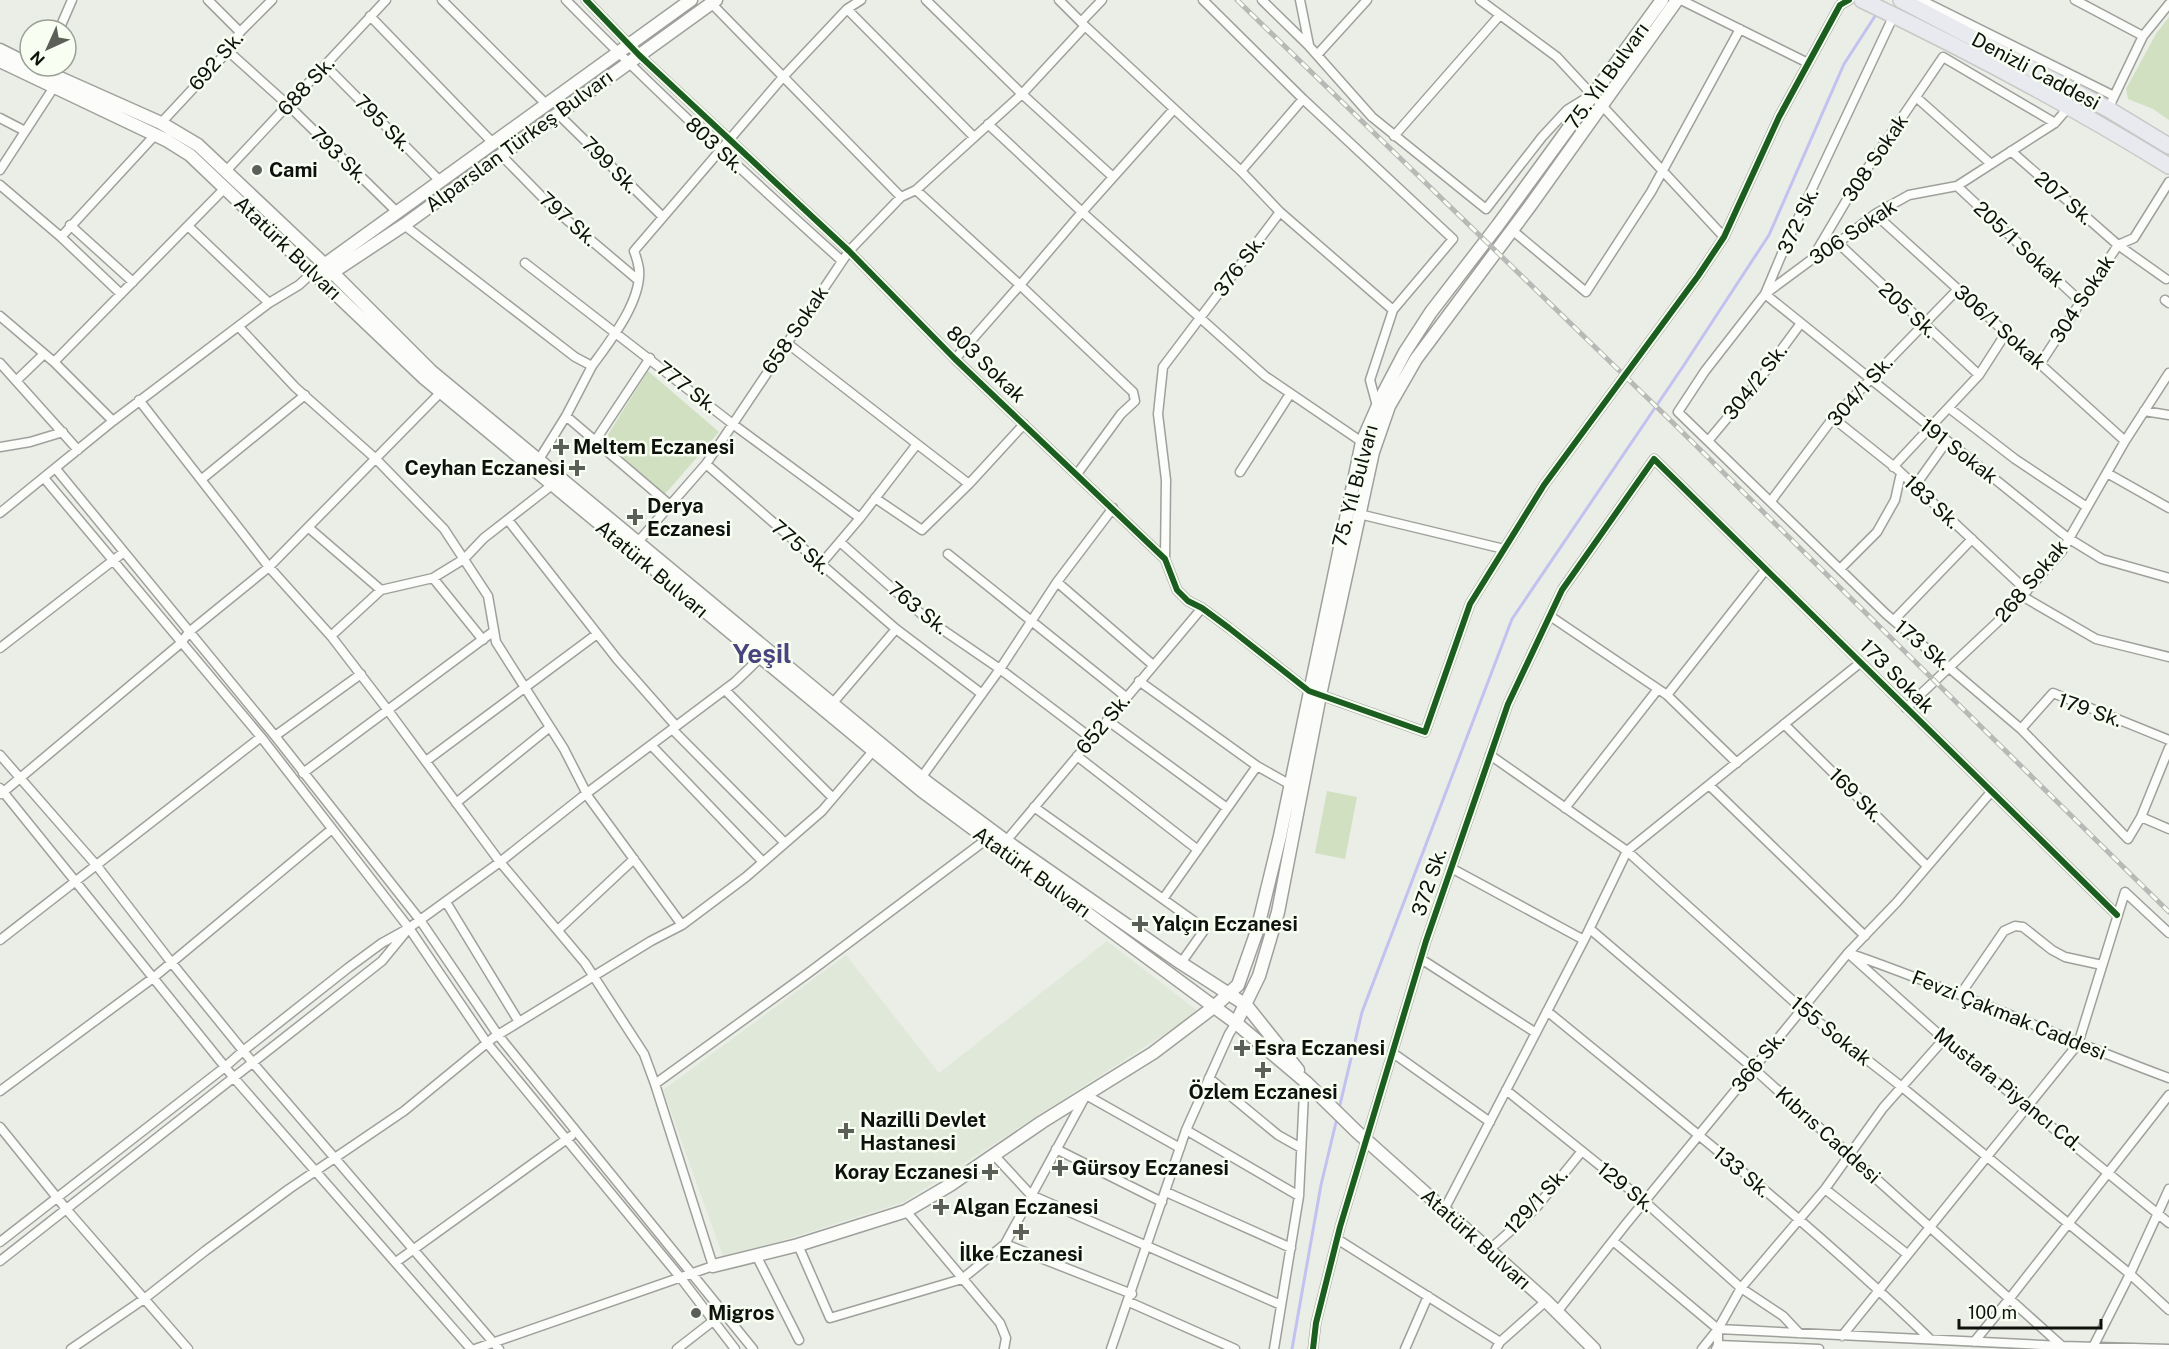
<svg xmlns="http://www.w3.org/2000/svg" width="2169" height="1349" viewBox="0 0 2169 1349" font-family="'Public Sans',sans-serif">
<rect width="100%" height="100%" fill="#eaeee6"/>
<!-- built -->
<path fill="#e0e9d9" d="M1107,941L1199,1012L904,1202L724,1259L663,1090L846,955L939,1073Z"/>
<!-- green -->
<path fill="#d0e0c1" d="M2169,17V120L2153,109L2128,99L2126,89L2156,34Z
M648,371L719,432L665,494L604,441Z
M1327,791L1357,797L1345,859L1315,853Z"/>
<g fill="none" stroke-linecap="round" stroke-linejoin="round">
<!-- stream -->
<path stroke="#c3c1f0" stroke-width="3" d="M1339,1109L1362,1012L1512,619L1684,365L1769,235L1844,64L1877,13
M1292,1349L1321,1185L1337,1118"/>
<defs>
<path id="street" d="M208,0L240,32
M442,0L546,104
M566,0C655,91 748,176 842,261
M586,0L639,55L849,251L955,359L1165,559L1177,590L1188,601L1202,608L1229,628L1309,691L1425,732L1470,604L1544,485L1698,276L1724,237L1779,117L1840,5L1849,0
M1059,0L1085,26L1022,94L1113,177
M1203,0L1303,99
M1262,0L1309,46L1372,117L1486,209L1542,137L1567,110L1588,97
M1300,0L1309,45
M1480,0L1557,57L1724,237
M1681,0L1808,63
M1921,0L2114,96
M2075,0L2143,36
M711,3L901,197
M847,9L974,137
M1894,15L1786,244L1765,294L1705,371L1678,412L1886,614L2021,729L2128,839L2141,817L2169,829
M370,16L493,143
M1081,22L1102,0
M1085,26L1241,171L1280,212
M59,30L72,0
M228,51L288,105L397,212
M1317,55L1367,0
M325,65L440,181
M1916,97L1990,163
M2068,108L2055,123L1957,186L1909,195L1875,214L1838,243L1811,260L1765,294L2068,538L2102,559L2169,578
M2108,109L2143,36L2169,4
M558,114L663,217
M0,118L25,131
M161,123L228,51L240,32L272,0
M988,124L1082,212L1174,109
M1394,136L1500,15
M2011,151L2118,245L2166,279
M501,155L554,209L638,280
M0,170L54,87
M226,171L386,0
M1241,171L1303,99L1453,239L1393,310
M0,185L61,237L121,294
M1957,186L2081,302
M916,190L1020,285L955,359
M1875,214L2125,441
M70,225L133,282
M404,225L575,357L592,366C610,341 642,301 639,269C638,263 636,256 634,251L783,77L847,9L861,0
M188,226L269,303
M1512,230L1586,292L1651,192L1740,29
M61,237L155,135
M1838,243L1979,375
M1813,257L1852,191L1943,57L2055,123
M525,263L734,425L860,518L821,564
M2165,300L2169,303
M0,316L54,362L113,421
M239,327L295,387L376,459L444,529L488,596L496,642L564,749L589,798L682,925
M787,343L917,444L860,518
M54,362L225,188
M0,363L78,450
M2040,364L2118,245L2134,238L2169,182
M17,380L44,354
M139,400L269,567L331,636L387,709L500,862L585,963L644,1054L655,1084L713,1266L475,1349
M1949,408L2015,459L2087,507
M2144,411L2169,415
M566,416L670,505
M1833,418L1897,469L2027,591
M595,441L650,358
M1708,441L1759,380L1801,323
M0,447L30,442L63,432
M538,461L566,416L592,366
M706,464L896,629
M1893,467L1979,375L2006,333
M56,469L275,736L420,920L498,1035L753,1349
M1240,472L1290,394
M2107,473L2169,508
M1077,474L1121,414L1135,401L1133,392L1020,285L1082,212L1265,376L1362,442
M44,478L261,737L409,928L487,1043L680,1277L735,1349
M202,479L305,395
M969,484L1024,424
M1915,486L1947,441
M875,498L922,530L969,484L917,444
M1771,501L1833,418L1958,289
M0,513L113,421L269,303L299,285L313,272
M1359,514L1504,549
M508,520L617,659L676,726
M309,528L381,590L433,578L464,559L484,538L552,485
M840,542L927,619L1000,669L1091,738
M637,543L706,464L849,251L901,197L916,190L1022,94L926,0
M948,554L1126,697
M1165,559L1166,480L1158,414L1163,367L1280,212L1393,310L1370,380L1377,406
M1840,569L1877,532L1895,500L1901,473
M433,578L483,640
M1057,582L1153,665
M2022,596L2096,639L2169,657
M1550,616L1667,695L1737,763
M1894,620L1972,539
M331,636L381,590
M0,648L124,552
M1139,681L1257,766
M725,690L833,798
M1667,695L1766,569
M832,704L896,629L982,694
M1906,708L2007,613L2062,551L2125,441L2169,373
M1107,720L1227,808
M1784,724L1927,866
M672,729L785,843
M2021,729L2053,693L2169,740
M275,736L361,674
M651,745L763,862
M0,755L97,866L171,962L253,1063L499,1349
M1490,755L1627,851L1802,1009L1902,1087L2130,1274L2169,1310
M1077,756L1198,850
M426,761L597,634
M303,773L494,631
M921,778L1000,669L1057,582L1113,508
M1709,785L1865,936
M0,788L234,1078L471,1349
M1,794L181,643L189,632L269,567L441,392
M456,803L550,727
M1034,807L1205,929L1181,963
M1565,808L1658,689
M2141,817L2169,748
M1006,841L1202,608
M1451,868L1584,940
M1163,899L1257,766L1289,784
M446,902L519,1022
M1590,929L1753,1068L2062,1346
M558,930L634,859
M0,940L261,737
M1848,953L1944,1039L2169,1223
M1854,955C1961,992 2063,1039 2169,1078
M1421,959L1536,1033
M1960,995L2004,931L2015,926L2023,927L2052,950L2065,957L2102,965
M1547,1011C1677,1118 1810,1222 1930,1339
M1393,1053L1490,1122
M1209,1078L1278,1135L1301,1148
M655,1084L807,974L987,839
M1506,1090L1644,1201L1741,1288L1783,1316L1799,1333
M0,1091L153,978L332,829
M0,1127L67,1210L188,1349
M1186,1130L1299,1196
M1056,1149L1162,1202
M994,1155L1031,1195L1281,1305
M1825,1189L1907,1254
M1166,1192L1291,1248
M1444,1210L1584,940L1627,851L1860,663
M906,1211L1000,1323L1006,1338L1004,1349
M1337,1239L1500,1342
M1613,1241L1718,1329
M0,1242L225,1067L243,1051L348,968L382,943L409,928L500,862L587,793L735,682L760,658
M1005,1244L1132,1294
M798,1245L830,1318L962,1279L1005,1244L1086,1095L1180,1148
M1489,1250L1535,1209L1582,1151
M756,1255L799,1340
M0,1261L382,961L405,933
M396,1262L571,1136
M1129,1302L1235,1349
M1557,1312L1626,1224L1848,953L1897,902L1991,792
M1718,1329L2062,1346L2169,1349
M1842,1336L2078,1044L2125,892L2169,933
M1974,1342L2010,1298L2169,1095
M1718,1345L1819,1349
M71,1349L144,1299L205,1251L289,1189L404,1111L493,1038L651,941L682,925L746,877L822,811L873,751
M677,1349L713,1321
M1111,1349L1186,1130L1229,1034L1236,1023
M1274,1349L1299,1196L1304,1093L1310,1086
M1313,1349L1316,1323L1340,1227L1426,941L1508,704L1562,590L1654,459L2117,915
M1405,1349L1428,1296
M1496,1349L1500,1342L1546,1301
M1702,1349L1718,1329
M1716,1349L1718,1345V1329L1741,1288L1825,1189L1883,1108L1944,1039
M2092,1349L2130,1274L2169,1189"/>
<path id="secondary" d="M0,50L30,65
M0,61L166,140L190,155L424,378L922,791L1236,1023L1307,1083L1356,1131L1546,1301L1594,1349
M33,66L161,123L198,145L324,264L431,371L928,783L1006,841L1181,963L1246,1005L1298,1070
M320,268L691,0
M327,276L404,225L716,0
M1236,1023L1259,976L1278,912L1320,695L1373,452L1389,406L1416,359L1530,206L1677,0
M713,1266L798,1245L906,1211L950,1185L1042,1122L1153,1053L1215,1006L1238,985L1257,931L1280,836L1362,442L1384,392L1405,352L1431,312L1498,225L1662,0"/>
<path id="highway" d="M1862,0C1967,50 2070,105 2169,166
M1901,0L2108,109L2169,146"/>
</defs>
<!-- street casing -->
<use href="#street" stroke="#9ea19b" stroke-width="11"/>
<!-- secondary casing -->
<use href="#secondary" stroke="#9ea19b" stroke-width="15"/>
<!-- highway casing -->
<use href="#highway" stroke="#c8c9c6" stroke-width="18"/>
<!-- street -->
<use href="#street" stroke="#fcfcfb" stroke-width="8"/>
<!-- secondary -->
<use href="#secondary" stroke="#fcfcfb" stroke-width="12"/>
<!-- highway -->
<use href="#highway" stroke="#e9e9f0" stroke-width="15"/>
<defs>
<path id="rail" d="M1237,0L1665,415L2169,912"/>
</defs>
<!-- rail casing -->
<use href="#rail" stroke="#b8b9b7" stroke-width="5"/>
<!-- rail -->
<use href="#rail" stroke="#f8fff2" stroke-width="3" stroke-dasharray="9" stroke-linecap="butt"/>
<defs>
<path id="cycleway" d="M586,0L639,55L849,251L955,359L1165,559L1177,590L1188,601L1202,608L1229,628L1309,691L1425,732L1470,604L1544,485L1698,276L1724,237L1779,117L1840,5L1849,0
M1313,1349L1316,1323L1340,1227L1426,941L1508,704L1562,590L1654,459L2117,915"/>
</defs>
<!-- cycleway casing -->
<use href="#cycleway" stroke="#f8fff2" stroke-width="10"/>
<!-- cycleway -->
<use href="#cycleway" stroke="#1b5e20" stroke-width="6"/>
</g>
<!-- markers -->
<g fill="#5c5f58" stroke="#f8fff2" stroke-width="2">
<circle cx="257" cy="170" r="6"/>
<path d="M558 438h6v6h6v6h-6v6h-6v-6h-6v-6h6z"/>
<path d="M574 459h6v6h6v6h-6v6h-6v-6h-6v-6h6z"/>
<path d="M632 508h6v6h6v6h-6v6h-6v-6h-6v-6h6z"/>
<path d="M1137 915h6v6h6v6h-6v6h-6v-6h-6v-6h6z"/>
<path d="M1239 1039h6v6h6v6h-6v6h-6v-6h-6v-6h6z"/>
<path d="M1260 1061h6v6h6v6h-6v6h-6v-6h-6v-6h6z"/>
<path d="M843 1122h6v6h6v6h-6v6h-6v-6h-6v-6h6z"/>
<path d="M1057 1159h6v6h6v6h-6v6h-6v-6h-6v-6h6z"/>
<path d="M987 1163h6v6h6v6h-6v6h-6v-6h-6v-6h6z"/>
<path d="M938 1198h6v6h6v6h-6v6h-6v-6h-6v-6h6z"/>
<path d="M1018 1223h6v6h6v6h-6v6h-6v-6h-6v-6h6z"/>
<circle cx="696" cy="1313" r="6"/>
</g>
<g text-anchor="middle" stroke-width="5" stroke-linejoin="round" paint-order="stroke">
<!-- street labels -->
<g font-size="20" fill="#0f120c" stroke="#f8fff2">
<text transform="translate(216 61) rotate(-49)" y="7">692 Sk.</text>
<text transform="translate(2036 71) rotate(28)" y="7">Denizli Caddesi</text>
<text transform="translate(1607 76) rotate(-54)" y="7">75. Yıl Bulvarı</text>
<text transform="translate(306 86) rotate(-47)" y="7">688 Sk.</text>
<text transform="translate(383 123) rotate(45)" y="7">795 Sk.</text>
<text transform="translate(519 141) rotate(-36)" y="7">Alparslan Türkeş Bulvarı</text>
<text transform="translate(715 145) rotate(43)" y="7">803 Sk.</text>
<text transform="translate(339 155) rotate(44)" y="7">793 Sk.</text>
<text transform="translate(1875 158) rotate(-56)" y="7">308 Sokak</text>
<text transform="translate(610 165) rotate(45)" y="7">799 Sk.</text>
<text transform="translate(2064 198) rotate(41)" y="7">207 Sk.</text>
<text transform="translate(568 219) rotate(42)" y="7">797 Sk.</text>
<text transform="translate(1798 221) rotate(-65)" y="7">372 Sk.</text>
<text transform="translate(1853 232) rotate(-34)" y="7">306 Sokak</text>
<text transform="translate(2019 244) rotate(43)" y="7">205/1 Sokak</text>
<text transform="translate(288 248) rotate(44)" y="7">Atatürk Bulvarı</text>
<text transform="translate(1239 266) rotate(-53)" y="7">376 Sk.</text>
<text transform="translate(2082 299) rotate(-57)" y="7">304 Sokak</text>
<text transform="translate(1908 310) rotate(43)" y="7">205 Sk.</text>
<text transform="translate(2000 327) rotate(42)" y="7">306/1 Sokak</text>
<text transform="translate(795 330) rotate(-56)" y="7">658 Sokak</text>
<text transform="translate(986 364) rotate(44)" y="7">803 Sokak</text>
<text transform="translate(1755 382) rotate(-52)" y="7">304/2 Sk.</text>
<text transform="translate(687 387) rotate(38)" y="7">777 Sk.</text>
<text transform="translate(1860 391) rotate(-48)" y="7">304/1 Sk.</text>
<text transform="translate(1959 451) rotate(38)" y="7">191 Sokak</text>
<text transform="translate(1355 486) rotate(-75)" y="7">75. Yıl Bulvarı</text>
<text transform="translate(1932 502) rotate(43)" y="7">183 Sk.</text>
<text transform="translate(801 547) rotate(41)" y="7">775 Sk.</text>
<text transform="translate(652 569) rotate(40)" y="7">Atatürk Bulvarı</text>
<text transform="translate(2031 581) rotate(-50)" y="7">268 Sokak</text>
<text transform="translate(918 608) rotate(39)" y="7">763 Sk.</text>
<text transform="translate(1923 645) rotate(40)" y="7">173 Sk.</text>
<text transform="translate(1897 676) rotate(45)" y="7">173 Sokak</text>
<text transform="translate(2090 710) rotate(19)" y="7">179 Sk.</text>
<text transform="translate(1103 724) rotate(-50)" y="7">652 Sk.</text>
<text transform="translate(1856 795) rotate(45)" y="7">169 Sk.</text>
<text transform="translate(1032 872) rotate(36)" y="7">Atatürk Bulvarı</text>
<text transform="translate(1429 882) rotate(-71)" y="7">372 Sk.</text>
<text transform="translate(2009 1015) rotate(22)" y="7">Fevzi Çakmak Caddesi</text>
<text transform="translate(1831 1031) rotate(39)" y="7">155 Sokak</text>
<text transform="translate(1758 1062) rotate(-51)" y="7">366 Sk.</text>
<text transform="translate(2008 1089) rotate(39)" y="7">Mustafa Piyancı Cd.</text>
<text transform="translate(1828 1135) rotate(42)" y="7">Kıbrıs Caddesi</text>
<text transform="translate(1742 1172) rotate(40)" y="7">133 Sk.</text>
<text transform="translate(1626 1187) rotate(39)" y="7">129 Sk.</text>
<text transform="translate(1536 1201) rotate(-47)" y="7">129/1 Sk.</text>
<text transform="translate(1476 1239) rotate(42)" y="7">Atatürk Bulvarı</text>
</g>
<!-- poi labels -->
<g font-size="20" font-weight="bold" fill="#0f120c" stroke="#f8fff2" text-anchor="start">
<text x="269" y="177">Cami</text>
<text x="573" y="454">Meltem Eczanesi</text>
<text x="565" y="475" text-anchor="end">Ceyhan Eczanesi</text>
<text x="647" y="513">Derya<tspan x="647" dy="23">Eczanesi</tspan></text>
<text x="1152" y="931">Yalçın Eczanesi</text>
<text x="1254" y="1055">Esra Eczanesi</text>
<text x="1263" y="1099" text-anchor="middle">Özlem Eczanesi</text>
<text x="860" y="1127">Nazilli Devlet<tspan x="860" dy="23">Hastanesi</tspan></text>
<text x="1072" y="1175">Gürsoy Eczanesi</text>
<text x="978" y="1179" text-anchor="end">Koray Eczanesi</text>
<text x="953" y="1214">Algan Eczanesi</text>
<text x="1021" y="1261" text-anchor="middle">İlke Eczanesi</text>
<text x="708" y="1320">Migros</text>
</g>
<!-- district labels -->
<g font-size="26" font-weight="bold" fill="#4a4380" stroke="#f8fff2">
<text x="762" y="663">Yeşil</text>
</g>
</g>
<!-- north arrow -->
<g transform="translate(48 48) rotate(225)"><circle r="28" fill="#f8fff2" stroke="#9ba096" stroke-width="1.5"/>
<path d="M0-4.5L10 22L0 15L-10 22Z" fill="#5c5f58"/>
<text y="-9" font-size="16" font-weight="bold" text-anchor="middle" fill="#0f120c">N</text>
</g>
<!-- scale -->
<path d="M1959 1319v9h142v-9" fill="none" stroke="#0f120c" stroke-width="3"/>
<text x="1968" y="1319" font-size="18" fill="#0f120c" stroke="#f8fff2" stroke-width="4.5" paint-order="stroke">100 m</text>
</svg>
